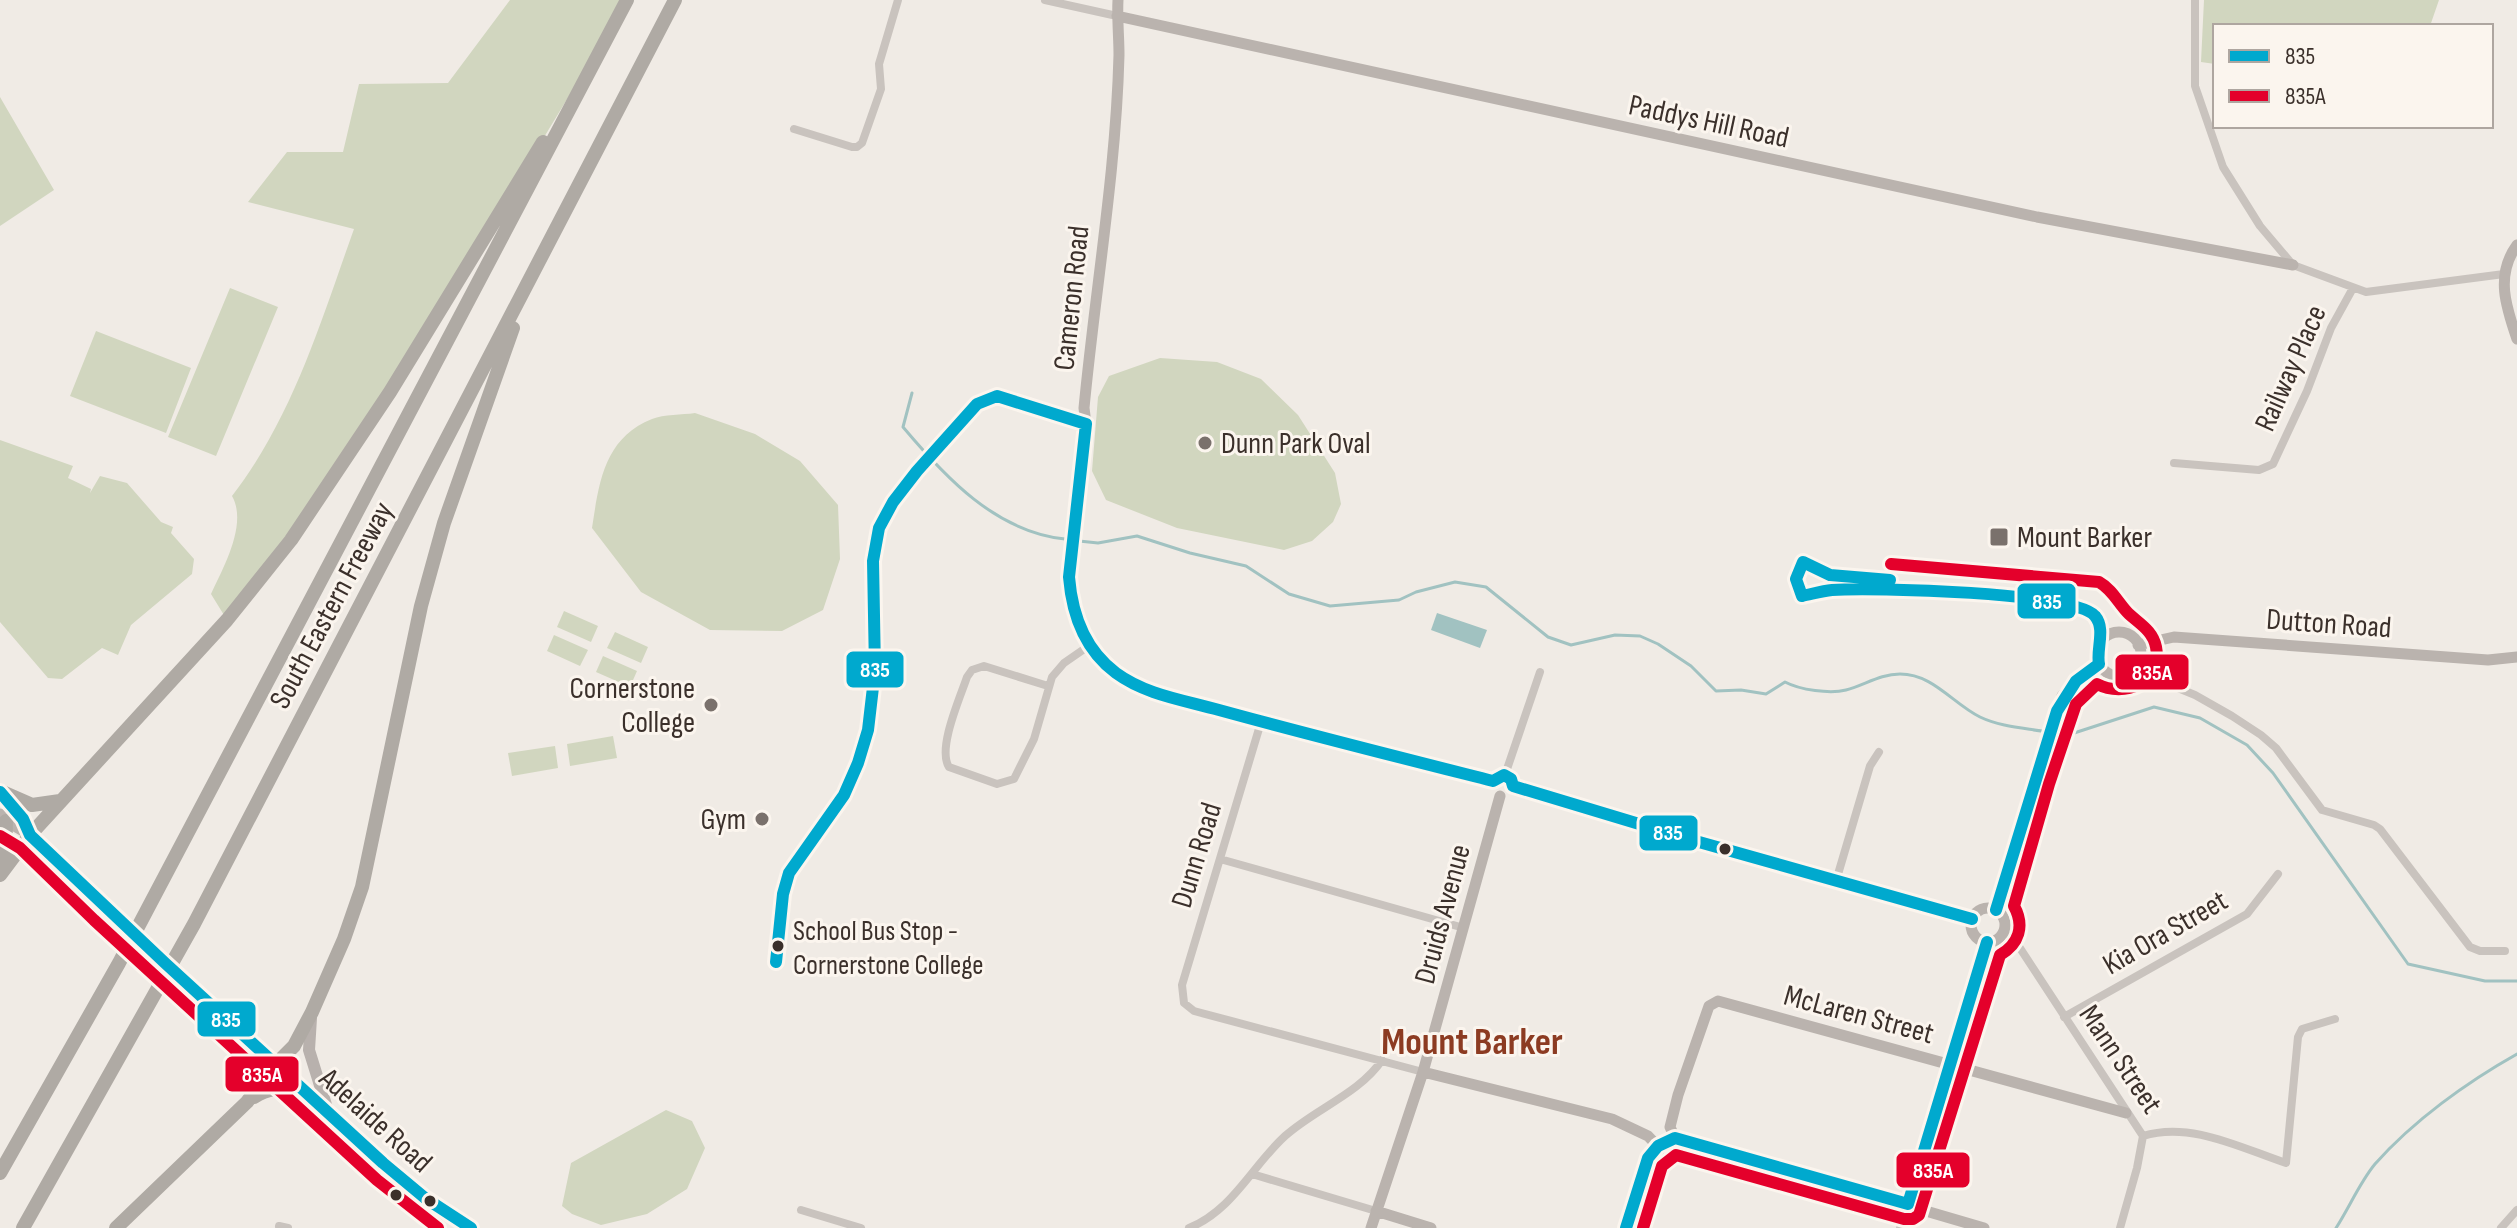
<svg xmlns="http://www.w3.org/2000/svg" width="2517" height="1228" viewBox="0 0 2517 1228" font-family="'Sofia Sans Condensed',sans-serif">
<rect width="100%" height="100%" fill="#f0ebe5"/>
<!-- green -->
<path fill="#d1d6bf" d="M510,0H627L390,392L227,620L211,594C223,568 248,524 232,496C293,417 321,321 354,229L248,202L287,152H343L359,84L448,83Z
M2204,0H2439L2430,26H2215V64L2201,62Z
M0,97L54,190L0,226Z
M230,288L278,307L216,456L168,437Z
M96,331L191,368L166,433L70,396Z
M1160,358L1217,362L1261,379L1298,415L1335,473L1341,504L1333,522L1312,541L1284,550L1177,528L1106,500L1092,471L1098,397L1109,376Z
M695,413L755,434L800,461L838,505L840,559L823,610L782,631L710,630L641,592L592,528C599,483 604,438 652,419C664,414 682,415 695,413Z
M0,440L73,466L68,478L91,489L90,493L100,476L127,483L161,522L173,527L171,533L194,559L192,574L131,625L118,655L102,648L62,679L48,678L0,622Z
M564,611L598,626L591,642L557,627Z
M615,632L648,647L641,663L607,648Z
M554,635L588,650L580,666L547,651Z
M603,656L637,671L630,687L596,672Z
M613,736L617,758L570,766L567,744Z
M555,746L558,768L512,776L508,753Z
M666,1110L692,1121L705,1148L687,1189L647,1214L601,1225L572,1214L562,1206L571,1163Z"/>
<!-- water -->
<path fill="#a1c2c1" d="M1437,613L1487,630L1480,648L1431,630Z"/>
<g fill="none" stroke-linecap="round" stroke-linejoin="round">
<!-- stream -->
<path stroke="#a1c2c1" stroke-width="3" d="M912,393L903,427C945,477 996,532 1065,539
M1079,541L1098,543L1137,536L1190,553L1246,566L1289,594L1330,606L1399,600L1416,592L1455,582L1486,587L1548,637L1571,645L1615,635L1640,636L1658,644L1691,666L1716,691L1741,690L1766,694L1785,682C1800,690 1830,694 1846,690C1865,685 1880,674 1900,674C1933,674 1952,703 1980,717C2001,727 2025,728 2047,732
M2055,733L2068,735L2154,707L2200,718L2247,745L2273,773L2408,964L2485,981H2517
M2336,1228C2349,1208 2360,1182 2375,1164C2413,1121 2467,1082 2517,1054"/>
<!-- street -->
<path stroke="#c9c3be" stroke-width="8" d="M1045,0L1117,16
M2195,0V86L2223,167L2260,226L2293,265L2366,292L2504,274
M794,129L852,147H857L862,143L881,89L879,64L898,0
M2174,463L2259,470L2273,464L2307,391L2331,328L2353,288
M2132,671L2148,683L2173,686L2195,695L2232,716L2261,735L2276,748L2322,810L2374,825L2380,829L2470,947L2480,951H2505
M1048,686L984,666L972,670L967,677C960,698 937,749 949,767L997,784L1014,779L1034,739L1052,677L1064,663L1090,645
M1261,722L1182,985L1184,1003L1194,1011L1423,1072
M1505,775L1540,672
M1220,859L1464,928
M1836,881L1870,766L1879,752
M2003,932L2014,939L2143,1136L2137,1168L2120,1228
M2064,1017L2247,914L2278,874
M2143,1136C2190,1121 2241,1148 2286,1163L2298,1037L2302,1029L2335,1019
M1252,1174L1376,1211
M801,1210L861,1228
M279,1226L288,1228
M432,1228L444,1213
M1189,1228C1233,1210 1252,1166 1285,1136C1315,1109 1360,1093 1382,1060
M1626,1228L1648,1158L1658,1146
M1637,1228L1657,1165L1666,1155
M1900,1228L1908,1204
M2501,1228L2517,1210"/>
<!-- secondary -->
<path stroke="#bab3ae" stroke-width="11" d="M1118,0C1117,18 1119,37 1119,55C1116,173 1095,291 1084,408L1086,424L1069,577C1071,614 1084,648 1114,672C1143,694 1183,700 1217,709C1308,736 1401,757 1493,781
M1117,16L2037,217L2293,265
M2517,245C2495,275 2506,307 2517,339
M2097 654a22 22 0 1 1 44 0a22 22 0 1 1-44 0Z
M2138,645L2174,637L2488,660L2517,657
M1493,781C1499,774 1505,773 1511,779L1513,786
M1513,786L1699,842L1972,919
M0,793L23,819L30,835
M0,814L6,821L30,835
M1971 925a17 17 0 1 1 34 0a17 17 0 1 1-34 0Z
M1996,910L2034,779L2062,696L2080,676L2099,664
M1423,1072L1612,1119L1648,1136L1666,1155L1677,1151L1801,1175
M1675,1138L1670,1127L1678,1095L1709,1006L1718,1001L2126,1113
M1670,1141L1675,1138L1753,1160
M1796,1173L1984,1228
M1908,1204L1987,942
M1376,1211L1431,1228
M1371,1228L1423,1072L1500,796"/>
<!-- primary -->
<path stroke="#b8b1ad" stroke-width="12" d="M30,835L105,908
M187,984L388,1168L444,1213L471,1228
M311,1018L309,1050L327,1108"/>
<!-- highway -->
<path stroke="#afaaa4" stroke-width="14" d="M0,791L32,805L60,801
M5,867L6,821
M0,875L30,835L227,620L291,540L390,392L543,142
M254,1097C268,1087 285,1088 303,1088
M0,1173L119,963L627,0
M23,1228L194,924L675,0
M116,1228L247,1102L275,1065L294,1046L312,1012L344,939L362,887L421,606L444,523L513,328"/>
<!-- primary-bridge -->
<path stroke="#b8b1ad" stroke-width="12" d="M105,908L187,984"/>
<defs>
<path id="bus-1" d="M1890,580L1830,575L1803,562L1796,579L1802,596C1812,594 1822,591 1832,590C1870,587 2076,592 2095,616C2106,629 2096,649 2099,664L2076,681L2057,711L1996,910
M0,792L23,819L30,835L165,963L383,1163L425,1198L471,1228
M776,962L783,894L789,873L844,795L858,763L868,730L875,670L873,561L879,528L893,502L917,471L977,404L997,396L1086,424L1069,577C1072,614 1085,650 1116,673C1146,695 1184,700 1219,710C1310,735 1402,758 1493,781L1504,775L1511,779L1513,786L1699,842L1972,919
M1658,1146L1675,1138L1908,1204
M1908,1204L1987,942
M1626,1228L1648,1158L1658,1146"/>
<path id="bus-2" d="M0,836L20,848L94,920L377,1180L438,1228
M1643,1228L1662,1166L1676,1155L1904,1219H1913L1919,1215L2000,955C2019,944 2025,926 2014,906L2049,784L2076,704L2097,684C2124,698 2163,683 2156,647C2153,631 2140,624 2129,614C2118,603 2113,590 2099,582L1891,564"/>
</defs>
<!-- bus-1 casing -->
<use href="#bus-1" stroke="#fbf5ee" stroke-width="18"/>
<!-- bus-2 casing -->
<use href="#bus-2" stroke="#fbf5ee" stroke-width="18"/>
<!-- bus-1 -->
<use href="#bus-1" stroke="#00a9ce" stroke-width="12"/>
<!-- bus-2 -->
<use href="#bus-2" stroke="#e4002b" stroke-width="12"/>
</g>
<!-- markers -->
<g fill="#7a716c" stroke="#fbf5ee" stroke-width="3">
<circle cx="1205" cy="443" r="8"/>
<rect x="1989" y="527" width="20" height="20" rx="4"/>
<circle cx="711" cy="705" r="8"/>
<circle cx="762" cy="819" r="8"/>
</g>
<g fill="#3b302b" stroke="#fbf5ee" stroke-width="3">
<circle cx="1725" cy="849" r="7"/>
<circle cx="778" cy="946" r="7"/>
<circle cx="396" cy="1195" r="7"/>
<circle cx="430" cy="1201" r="7"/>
</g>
<g text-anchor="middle" stroke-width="6" stroke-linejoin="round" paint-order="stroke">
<!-- bus labels -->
<g font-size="28" fill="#3b302b" stroke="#fbf5ee" text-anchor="start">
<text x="793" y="940">School Bus Stop -<tspan x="793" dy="34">Cornerstone College</tspan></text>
</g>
<!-- street labels -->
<g font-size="30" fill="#3b302b" stroke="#fbf5ee">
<text transform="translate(1709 121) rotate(12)" y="10">Paddys Hill Road</text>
<text transform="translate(1071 298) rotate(-84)" y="10">Cameron Road</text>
<text transform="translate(2290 368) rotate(-66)" y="10">Railway Place</text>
<text transform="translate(331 605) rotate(-62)" y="10">South Eastern Freeway</text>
<text transform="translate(2329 623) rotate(4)" y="10">Dutton Road</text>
<text transform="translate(1196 855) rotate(-73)" y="10">Dunn Road</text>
<text transform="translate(1442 914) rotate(-75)" y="10">Druids Avenue</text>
<text transform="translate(2165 932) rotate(-30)" y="10">Kia Ora Street</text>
<text transform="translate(1859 1014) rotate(15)" y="10">McLaren Street</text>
<text transform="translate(2121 1059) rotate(56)" y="10">Mann Street</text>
<text transform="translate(376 1120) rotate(42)" y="10">Adelaide Road</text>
</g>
<!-- poi labels -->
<g font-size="30" fill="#3b302b" stroke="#fbf5ee" text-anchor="start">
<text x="1221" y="453">Dunn Park Oval</text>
<text x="2017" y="547">Mount Barker</text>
<text x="695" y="698" text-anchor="end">Cornerstone<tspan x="695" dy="34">College</tspan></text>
<text x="746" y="829" text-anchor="end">Gym</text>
</g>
<!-- district labels -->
<g font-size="38" font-weight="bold" fill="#8c3b22" stroke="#fbf5ee">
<text x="1472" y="1054">Mount Barker</text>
</g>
</g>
<g stroke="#fbf5ee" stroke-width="3">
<rect x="2016" y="582" width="61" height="38" rx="8" fill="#00a9ce"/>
<rect x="845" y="650" width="60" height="39" rx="8" fill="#00a9ce"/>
<rect x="2114" y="653" width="76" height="38" rx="8" fill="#e4002b"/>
<rect x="1638" y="814" width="61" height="38" rx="8" fill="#00a9ce"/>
<rect x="196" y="1000" width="61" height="38" rx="8" fill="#00a9ce"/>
<rect x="224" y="1055" width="76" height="38" rx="8" fill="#e4002b"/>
<rect x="1895" y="1151" width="76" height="38" rx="8" fill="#e4002b"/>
</g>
<g font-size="22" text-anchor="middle" font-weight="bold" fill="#fff">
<text x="2047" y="609">835</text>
<text x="875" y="677">835</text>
<text x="2152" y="680">835A</text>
<text x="1668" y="840">835</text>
<text x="226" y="1027">835</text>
<text x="262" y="1082">835A</text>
<text x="1933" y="1178">835A</text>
</g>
<!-- legend -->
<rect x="2213" y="24" width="280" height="104" fill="#fbf5ee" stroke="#aea6a0" stroke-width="2"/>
<rect x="2229" y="50" width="40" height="12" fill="#00a9ce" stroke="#aea6a0" stroke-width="2"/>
<text x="2285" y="64" font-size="24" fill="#3b302b">835</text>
<rect x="2229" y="90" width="40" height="12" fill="#e4002b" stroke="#aea6a0" stroke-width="2"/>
<text x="2285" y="104" font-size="24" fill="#3b302b">835A</text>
</svg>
